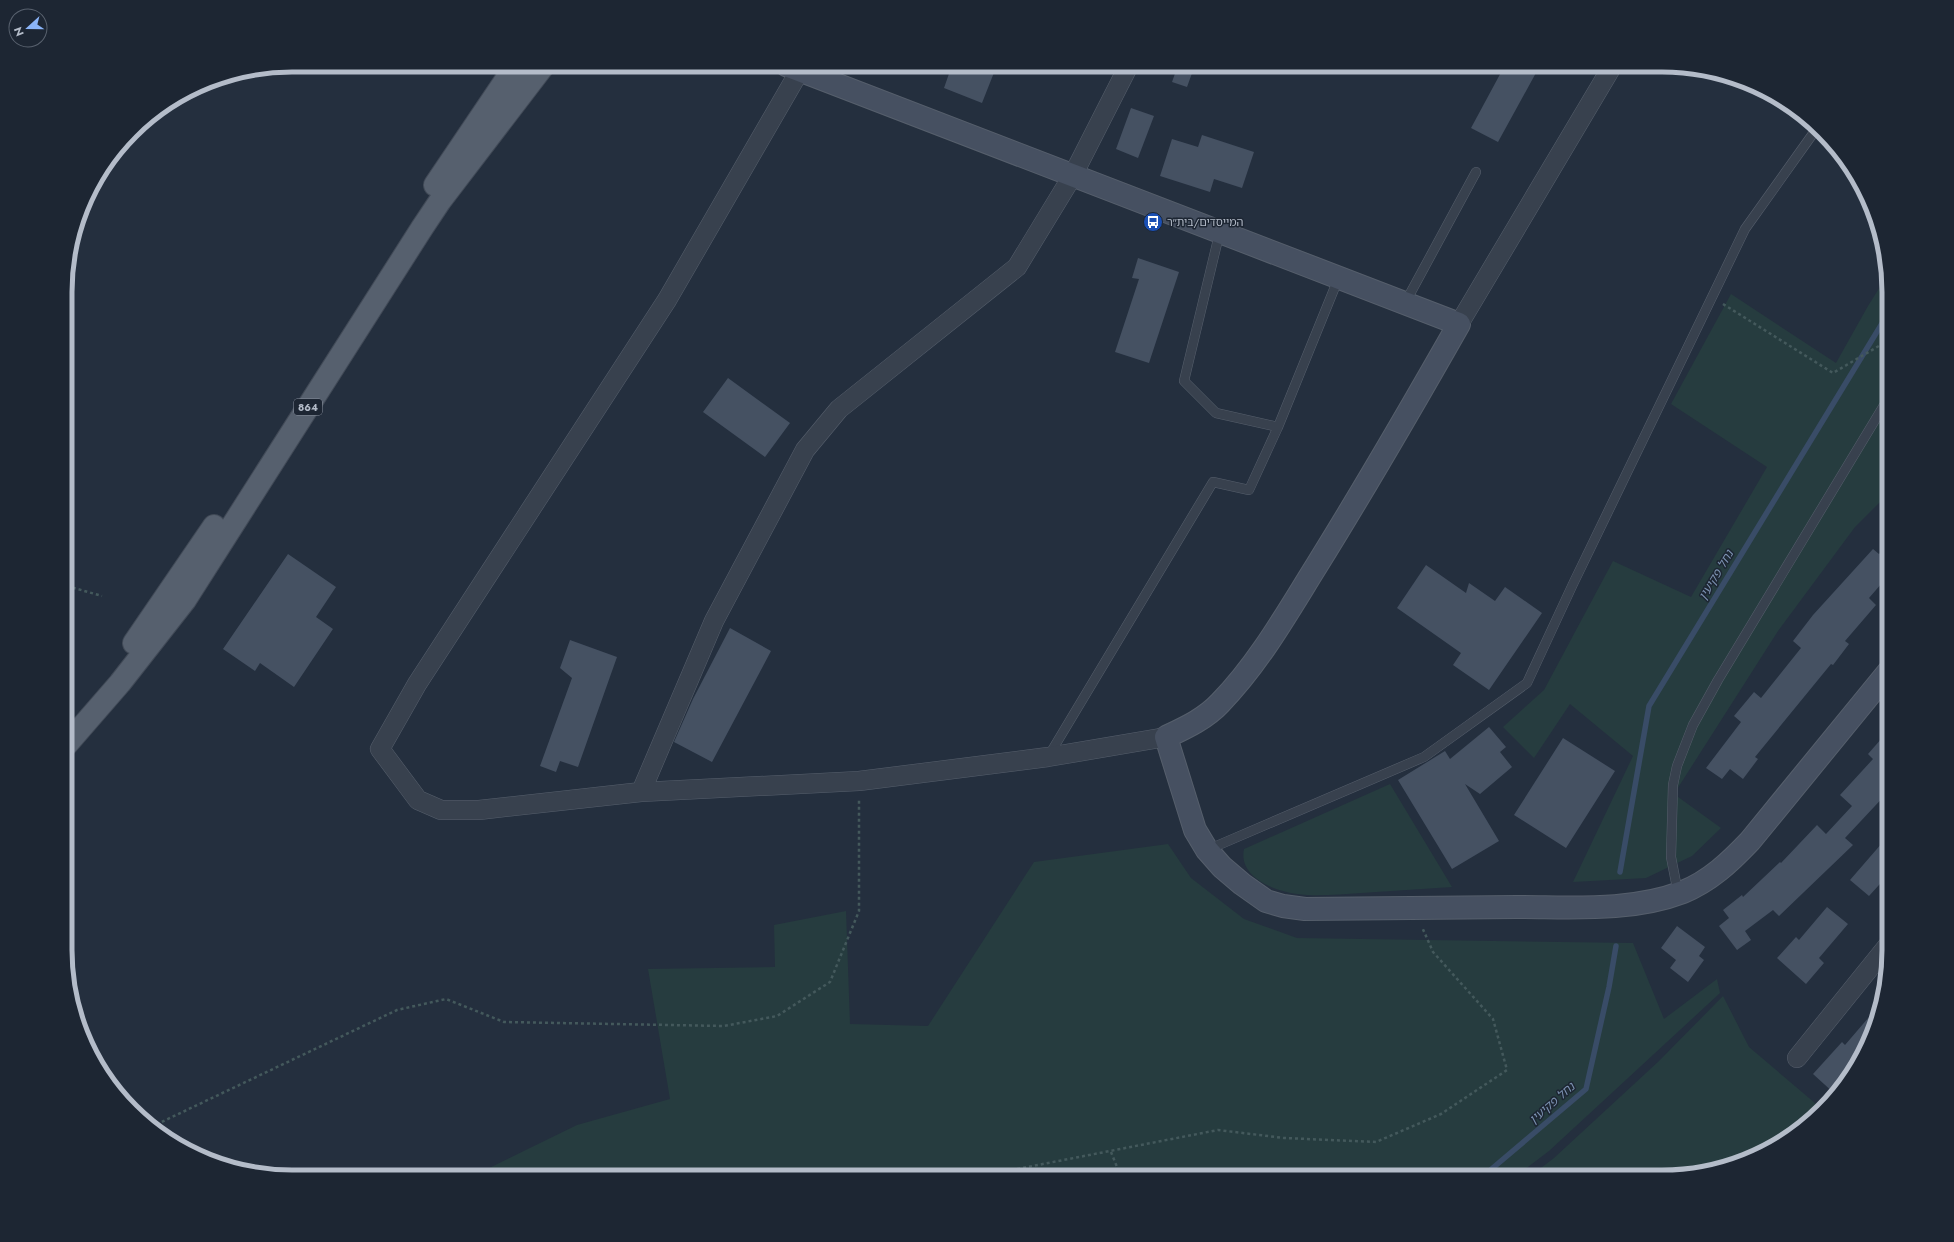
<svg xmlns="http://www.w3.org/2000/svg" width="1954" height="1242" viewBox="0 0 1954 1242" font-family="Jost,'Noto Sans Hebrew',sans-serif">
<rect width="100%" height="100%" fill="#242f3e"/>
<!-- green -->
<path fill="#263c3f" d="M1888,274L1889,493L1855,527L1778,631L1674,794L1721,828L1692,856L1646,878L1573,882L1633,756L1570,704L1534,758L1503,727L1544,690L1613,561L1691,597L1767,467L1671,404L1731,294L1836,363L1868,306Z
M1390,784L1452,887C1422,889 1391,891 1361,893C1340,894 1318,897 1297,894C1274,891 1238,877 1244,849Z
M1168,844L1191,878L1244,919L1297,938L1633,943L1664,1019L1717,979L1720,993L1549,1151L1515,1177H471L577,1125L670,1099L648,969L775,967L774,925L846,911L850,1024L928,1026L1034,862Z
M1723,996L1749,1047L1822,1109L1812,1121L1775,1147L1721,1169L1677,1177H1529L1554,1158L1659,1061Z"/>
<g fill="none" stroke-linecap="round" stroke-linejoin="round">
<!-- stream -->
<path stroke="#394c67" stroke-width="5.5" d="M1620,872L1649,706L1889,312
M1473,1177L1488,1172L1586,1089L1609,987L1616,946"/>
</g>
<!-- building -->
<path fill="#455162" d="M952,65H997L982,103L944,88Z
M1178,65H1195L1187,87L1172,82Z
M1505,65H1525L1537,71L1498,142L1471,128Z
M1131,108L1154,116L1138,158L1116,149Z
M1202,135L1254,152L1242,188L1214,179L1210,192L1160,176L1172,139L1198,147Z
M1138,258L1179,272L1149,363L1115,352L1139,279L1132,278Z
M728,378L790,423L765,457L703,412Z
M1889,544V575L1869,598L1876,605L1845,641L1849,644L1833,665L1831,664L1755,757L1758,759L1743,779L1730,769L1722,779L1706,768L1741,722L1734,716L1754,692L1761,698L1801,648L1793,641L1813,615L1873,549L1879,554Z
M288,554L336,587L316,617L333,629L294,687L260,663L255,671L223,649Z
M1426,565L1466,593L1469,583L1495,601L1505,587L1542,613L1489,690L1453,665L1461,653L1397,608Z
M730,628L771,651L712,762L674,742L693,699Z
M570,640L617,657L578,767L560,761L556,772L540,766L572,678L560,668Z
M1489,727L1506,747L1500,752L1512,767L1480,794L1465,784L1499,841L1452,869L1398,780L1445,751L1450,759Z
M1889,730V791L1845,838L1853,845L1779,916L1773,910L1745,931L1751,940L1737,950L1719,926L1729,918L1723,910L1742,895L1743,897L1780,862L1781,863L1817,825L1826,834L1852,806L1840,795L1873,759L1868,754Z
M1563,738L1615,771L1566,848L1514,815Z
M1889,835V874L1869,896L1850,880Z
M1827,907L1848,924L1819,958L1824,963L1806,984L1777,958L1796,937L1799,940Z
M1677,926L1705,947L1699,956L1704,960L1688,982L1670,968L1676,960L1661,948Z
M1881,1003L1877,1023L1851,1076L1835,1094L1813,1074L1842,1042L1845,1045Z"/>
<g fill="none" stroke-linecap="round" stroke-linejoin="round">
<defs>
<path id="lane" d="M1220,231L1184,381L1216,413L1278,427L1339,277
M1405,303L1476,172
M1048,757L1213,482L1249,490L1278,427
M1207,850L1424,757L1527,683L1573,584L1745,229L1817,128
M1678,893L1671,857L1673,785L1677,766L1693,725L1718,680L1889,397"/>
<path id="street" d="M803,65L667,300L417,684L380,749L418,800L441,810H479L641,792L859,781L1048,757L1166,737
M1459,324L1613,65
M641,792L714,621L805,450L839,409L1017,267L1073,175L1129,65
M1797,1058L1889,944"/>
<path id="secondary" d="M786,65L1459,324C1413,405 1366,486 1317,565C1287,613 1259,663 1220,703C1205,719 1185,728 1166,737L1195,830L1207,850L1222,867L1242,884L1266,901L1283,906L1305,909C1376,908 1447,908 1517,907C1572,907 1631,912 1683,892C1710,881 1730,862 1750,841L1889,671"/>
<path id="primary" d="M435,185L516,65
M134,643L214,526
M67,744L120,683L185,600L422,228L440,201L544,65"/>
</defs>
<!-- lane casing -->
<use href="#lane" stroke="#565f6c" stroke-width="10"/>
<!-- street casing -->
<use href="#street" stroke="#565f6c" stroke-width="20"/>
<!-- secondary casing -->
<use href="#secondary" stroke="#565f6c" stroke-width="24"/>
<!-- primary casing -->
<use href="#primary" stroke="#414a57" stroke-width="24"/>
<!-- path -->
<path stroke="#44595c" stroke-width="2.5" stroke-dasharray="3 3" stroke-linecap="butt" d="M1723,304L1833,373L1889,340
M67,586L102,596
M151,1127L397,1010L446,999L504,1022L724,1026L777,1016L830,982L859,911V800
M1111,1152L1121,1177
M976,1177L1218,1130L1284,1138L1376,1142L1441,1114L1507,1070L1493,1019L1433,952L1422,927"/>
<!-- lane -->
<use href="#lane" stroke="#38414e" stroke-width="9"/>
<!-- street -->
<use href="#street" stroke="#38414e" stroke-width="19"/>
<!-- secondary -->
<use href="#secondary" stroke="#465061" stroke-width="22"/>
<!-- primary -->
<use href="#primary" stroke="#56606e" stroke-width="22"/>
</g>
<!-- icons -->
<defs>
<symbol id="bus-disc" viewBox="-11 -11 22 22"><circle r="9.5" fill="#1a4fb4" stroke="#1d2633"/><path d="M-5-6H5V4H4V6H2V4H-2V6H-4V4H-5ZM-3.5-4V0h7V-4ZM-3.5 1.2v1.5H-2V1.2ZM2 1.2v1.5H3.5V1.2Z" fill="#fff"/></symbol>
</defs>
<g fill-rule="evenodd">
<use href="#bus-disc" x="1142" y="211" width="22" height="22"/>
</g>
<g text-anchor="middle" stroke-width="3" stroke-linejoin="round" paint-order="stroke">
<!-- shield labels -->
<rect fill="#1d2633" stroke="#878f9c" stroke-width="1" x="294" y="399" width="28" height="16" rx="3"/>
<g font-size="10" font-weight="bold" fill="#b4bcc9">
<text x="308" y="411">864</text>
</g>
<!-- poi labels -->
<g font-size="11" fill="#b4bcc9" stroke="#1d2633" text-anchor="start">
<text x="1167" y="226">המייסדים/בית״ר</text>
</g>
<!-- water labels -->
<g font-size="12" font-style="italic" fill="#7c92b1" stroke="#1d2633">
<text transform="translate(1716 575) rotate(-59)" y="4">נחל פקיעין</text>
<text transform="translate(1552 1103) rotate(-41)" y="4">נחל פקיעין</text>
</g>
</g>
<!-- crop -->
<path d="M0 0H1954V1242H0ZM292 72H1662A220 220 0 0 1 1882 292V950A220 220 0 0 1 1662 1170H292A220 220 0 0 1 72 950V292A220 220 0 0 1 292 72Z" fill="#1d2633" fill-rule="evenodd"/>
<path fill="none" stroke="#b4bcc9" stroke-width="5" d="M292 72H1662A220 220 0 0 1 1882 292V950A220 220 0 0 1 1662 1170H292A220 220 0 0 1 72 950V292A220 220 0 0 1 292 72Z"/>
<!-- north arrow -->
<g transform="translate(28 28) rotate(249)"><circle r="19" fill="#1d2633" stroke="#59626f"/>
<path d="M0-3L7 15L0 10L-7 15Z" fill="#8ab4f8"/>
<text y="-6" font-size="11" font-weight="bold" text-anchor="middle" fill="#b4bcc9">N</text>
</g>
</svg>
